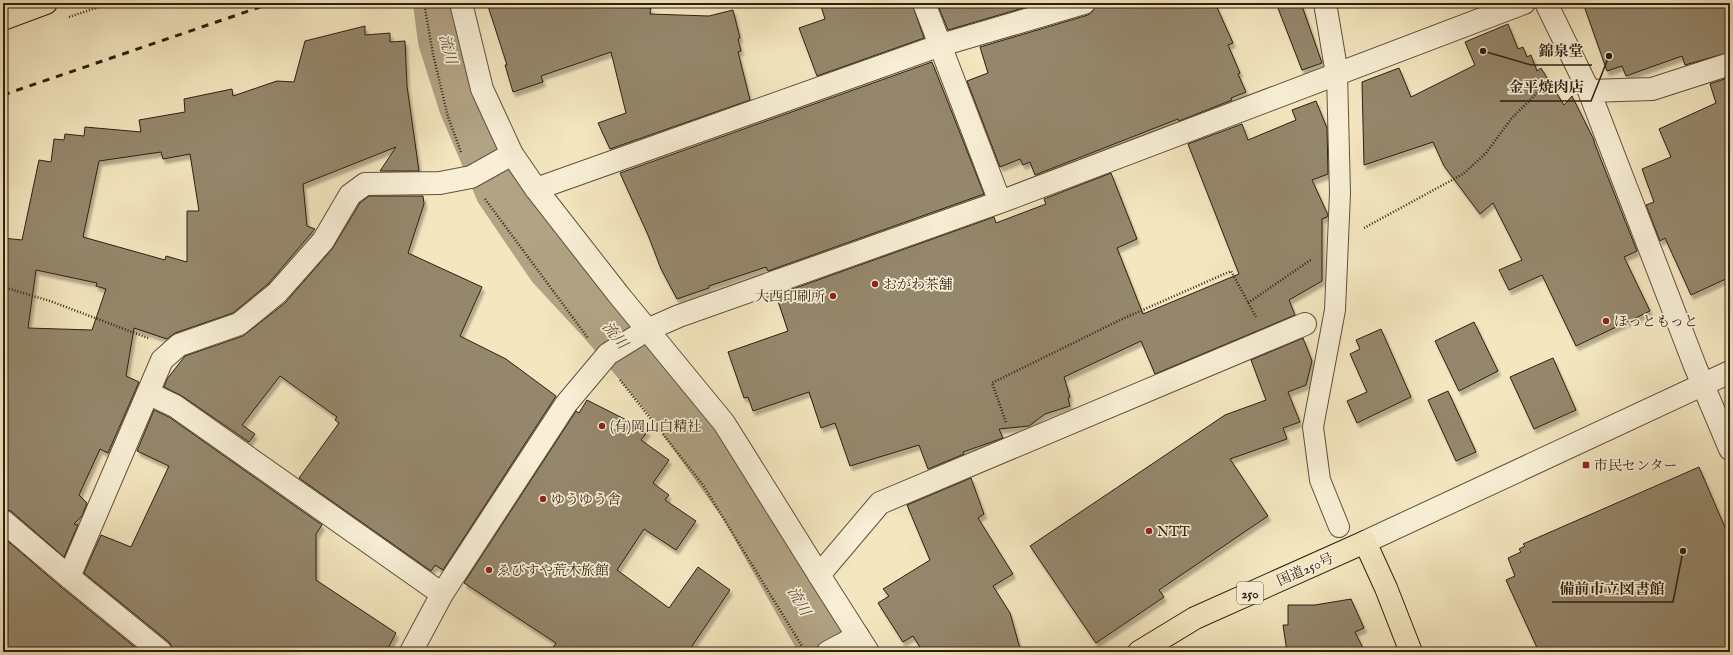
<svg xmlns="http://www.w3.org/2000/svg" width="1733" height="655" viewBox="0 0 1733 655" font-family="'IM FELL English','Noto Serif JP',serif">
<defs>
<filter id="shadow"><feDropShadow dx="2.5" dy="4.5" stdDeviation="1" flood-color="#0004"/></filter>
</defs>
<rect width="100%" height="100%" fill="#f4e7c0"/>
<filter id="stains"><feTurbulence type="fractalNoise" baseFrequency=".005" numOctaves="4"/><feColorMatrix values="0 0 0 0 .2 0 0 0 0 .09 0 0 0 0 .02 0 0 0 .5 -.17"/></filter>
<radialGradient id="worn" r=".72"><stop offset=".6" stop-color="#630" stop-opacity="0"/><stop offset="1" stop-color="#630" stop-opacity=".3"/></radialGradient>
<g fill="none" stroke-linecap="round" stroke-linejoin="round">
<!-- river -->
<path stroke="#b1a384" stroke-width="52" d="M439,3L444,40L464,103L501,190L552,265L604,321L668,397L745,505L828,652"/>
</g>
<!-- building -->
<path fill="#95876c" stroke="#2e1f10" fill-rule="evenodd" filter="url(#shadow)" d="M487,3H613L614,7L651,8L650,14L709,16L733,10L740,38L738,39L741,51L738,52L750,100L610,149L598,123L626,113L611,52L541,76L543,82L513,92L505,65H507Z
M820,3H912L924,38L817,76L799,28L825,19Z
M937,3H1040L948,30Z
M1096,3H1215L1233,43L1228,45L1240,73L1238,74L1246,92L1231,98L1232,100L1179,121L1178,119L1035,175L1030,162L1023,165L1020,159L1000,167L967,81L988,73L980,47L1088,15L1093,11Z
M1276,3H1301L1322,63L1302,70Z
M1583,3H1730V52L1685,65L1682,56L1626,76L1622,66L1607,71Z
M1508,24L1518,49L1523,47L1527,57L1531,55L1537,71L1541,68L1564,105L1572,96L1594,140V142L1637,251L1624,257L1650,311L1576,346L1542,275L1509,290L1499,270L1522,260L1493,203L1480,214L1444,166L1433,142L1364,165L1362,82L1399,68L1411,97L1475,65L1465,42Z
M365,26V35L390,33V42L405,41L407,86L419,171H380L396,147L303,184L307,226L315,229L268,284L233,313L175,333L167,339L134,328L126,376L139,382L108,453L100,449L79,495L87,503L82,516L74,524L78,525L64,557L11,511L3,509V238L22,240L39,160L51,162L54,139L64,140L65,134L84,136L85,127L141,132L139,120L185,112L184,99L232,89L233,96L277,81L294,82L305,41ZM161,152L163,159L190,154L199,211H187V262L166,256L165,260L83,237L99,161ZM36,270L97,283L96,286L106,289L92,330L28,328Z
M932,62L984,194L768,271L766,267L709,286V288L677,299L661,269L648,235L620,173Z
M1730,77V277L1691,295L1665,238L1660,241L1646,205L1654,202L1642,169L1671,157L1659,129L1716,103L1710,84Z
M1316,101L1327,128L1328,174L1312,180L1328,215L1327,217L1322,219V281L1289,300L1295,315L1155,374L1141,341L1064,377L1070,397L1068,398L1070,406L1045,414L1029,426L999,429L1003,438L963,452L964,454L928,469L919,445L850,466L835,423L821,428L809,392L753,411L748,397L744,398L728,352L788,331L776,295L994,217L996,223L1046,204L1044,199L1111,173L1137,239L1117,248L1143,314L1239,274L1188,144L1242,124L1248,140L1296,120L1292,110Z
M369,196H423L424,204L408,253L482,287L460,336L506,359L556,396L443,570L435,565L431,571L299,478L339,423L335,420L337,417L280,376L242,425L255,434L249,442L182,396L164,387L167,379L185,356L243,336L285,303L332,249L360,203Z
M1474,322L1498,371L1459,391L1435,341Z
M1381,329L1411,397L1357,423L1347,401L1367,392L1350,354L1360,349L1356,340Z
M1303,338L1312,361L1306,385L1288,392L1300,422L1283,428L1287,439L1230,459L1268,516L1159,590L1164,597L1096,643L1030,546L1225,415L1266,400L1251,360Z
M1553,358L1576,410L1534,429L1510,377Z
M1448,391L1476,452L1456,461L1428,400Z
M587,400L648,431L641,440L669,460L653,483L669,495L665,500L696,521L676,550L644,529L617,570L669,608L698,567L730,590L688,652H550L556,643L464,583L576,411L579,413Z
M154,410L169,417L322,525L316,534V580L396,633L386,652H173L172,647L169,642L84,573L101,535L131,547L169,466L137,451Z
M1699,467L1730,539V652H1539L1506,580L1515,576L1508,558L1521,552L1519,549L1525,546L1523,544Z
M971,478L984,514L978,518L1013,574L993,586L1010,613L1021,652H923L913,636L903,642L878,603L889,596L883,589L930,560L907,505Z
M3,537L61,587L141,652H3Z
M1351,599L1364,628L1355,632L1365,652H1287L1283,625H1288V605H1315Z"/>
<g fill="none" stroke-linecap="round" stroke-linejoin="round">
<defs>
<path id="pedestrian" d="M1337,74L1340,193L1335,310L1313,427L1320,480L1339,527"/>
<path id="minor" d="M461,3L482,89L512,154L536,189L618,294L724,423L819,575L880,503L1305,324
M924,3L1000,202
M1325,3L1337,74
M1546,3L1589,91L1695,366L1730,449
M1589,91L1652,89L1730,64
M536,189L941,45L1084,3
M148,393L175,406L442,594
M3,521L69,577L161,652
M69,577L162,360L179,345L239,324L277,293L323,241L350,195L365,184L440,183L471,177L512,154
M411,652L442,594L566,404L608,354L647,330L679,316L1000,202L1524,3
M828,652L858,636"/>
<path id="tertiary" d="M1365,542L1730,372
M819,575L868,652"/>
<path id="trunk" d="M3,19L46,3
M1139,652L1195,618L1365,542L1386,588L1411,652"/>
</defs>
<!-- pedestrian casing -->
<use href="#pedestrian" stroke="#60513c" stroke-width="22"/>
<!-- minor casing -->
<use href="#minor" stroke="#60513c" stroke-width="24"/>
<!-- tertiary casing -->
<use href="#tertiary" stroke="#60513c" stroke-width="24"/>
<!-- trunk casing -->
<use href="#trunk" stroke="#2e1f10" stroke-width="24"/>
<!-- path -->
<path stroke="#2e1f10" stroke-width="2.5" stroke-dasharray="1 2" stroke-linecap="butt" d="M424,3L433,54L448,117L461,152
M69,17L111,3
M485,199L588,338
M1364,228L1463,174L1486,153L1511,119L1541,89L1555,80
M3,287L50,301L148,338
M1248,303L1312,259
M620,380L703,485L802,646
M1006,422L992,383L1120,320L1231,271L1256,317"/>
<!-- pedestrian -->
<use href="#pedestrian" stroke="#f8efd6" stroke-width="20"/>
<!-- minor -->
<use href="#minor" stroke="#f8efd6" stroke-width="22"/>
<!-- tertiary -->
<use href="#tertiary" stroke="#f8efd6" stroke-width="22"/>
<!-- trunk -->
<use href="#trunk" stroke="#f4e7c0" stroke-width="22"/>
<!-- rail -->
<path stroke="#2e1f10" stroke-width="3" stroke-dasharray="7 7" stroke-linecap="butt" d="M3,95L272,3"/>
</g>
<!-- markers -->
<g fill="#8f2418" stroke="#f8efd6" stroke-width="1.5">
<circle cx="875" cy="284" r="4"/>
<circle cx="833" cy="296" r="4"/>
<circle cx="1606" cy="321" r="4"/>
<circle cx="602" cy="426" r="4"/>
<rect x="1582" y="461" width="8" height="8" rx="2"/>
<circle cx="543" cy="499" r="4"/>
<circle cx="1149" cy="531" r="4"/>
<circle cx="489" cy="570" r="4"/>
</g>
<g text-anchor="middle" stroke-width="3.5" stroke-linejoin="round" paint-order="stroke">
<!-- shield labels -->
<rect fill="#f8efd6" stroke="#6b5d4b" stroke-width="1" x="1237" y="582" width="26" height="22" rx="3"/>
<g font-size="13" font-weight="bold" fill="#2e1f10">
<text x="1250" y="598">250</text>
</g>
<!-- poi labels -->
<g font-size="14" fill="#2e1f10" stroke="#f8efd6" text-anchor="start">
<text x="883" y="289">おがわ茶舗</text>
<text x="825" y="301" text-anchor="end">大西印刷所</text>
<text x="1614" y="326">ほっともっと</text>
<text x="610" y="431">(有)岡山白精社</text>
<text x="1594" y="470">市民センター</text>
<text x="551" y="504">ゆうゆう舎</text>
<text x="1157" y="536">NTT</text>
<text x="497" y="575">ゑびすや荒木旅館</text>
</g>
<!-- street labels -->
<g font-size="14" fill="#2e1f10" stroke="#f8efd6">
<text transform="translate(1305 569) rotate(-24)" y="5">国道250号</text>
</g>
<!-- water labels -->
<g font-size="15" font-style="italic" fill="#5c4d39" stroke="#f8efd6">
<text transform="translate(448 49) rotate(75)" y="5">流川</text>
<text transform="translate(615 335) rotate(50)" y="5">流川</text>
<text transform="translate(799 601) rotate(60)" y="5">流川</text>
</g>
</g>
<!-- callouts -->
<path fill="none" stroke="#2e1f10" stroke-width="1.5" d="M1483 51L1531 65H1592M1609 56L1591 101H1500M1683 551L1673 602H1552"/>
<g fill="#2e1f10" stroke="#f8efd6" stroke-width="1.5">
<circle cx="1483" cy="51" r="4"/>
<circle cx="1609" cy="56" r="4"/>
<circle cx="1683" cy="551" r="4"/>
</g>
<g font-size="15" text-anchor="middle" font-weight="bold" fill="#2e1f10" stroke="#f8efd6" stroke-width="3.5" stroke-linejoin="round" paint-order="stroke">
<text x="1561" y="56">錦泉堂</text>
<text x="1546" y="92">金平焼肉店</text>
<text x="1612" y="594">備前市立図書館</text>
</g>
<!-- margin -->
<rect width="1733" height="655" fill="none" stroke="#f4e7c0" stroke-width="16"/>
<rect x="4" y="4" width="1725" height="647" fill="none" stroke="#2e1f10" stroke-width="2"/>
<rect x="8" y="8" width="1717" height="639" fill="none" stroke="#2e1f10"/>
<rect width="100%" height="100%" filter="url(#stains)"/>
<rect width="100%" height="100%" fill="url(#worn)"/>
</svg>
